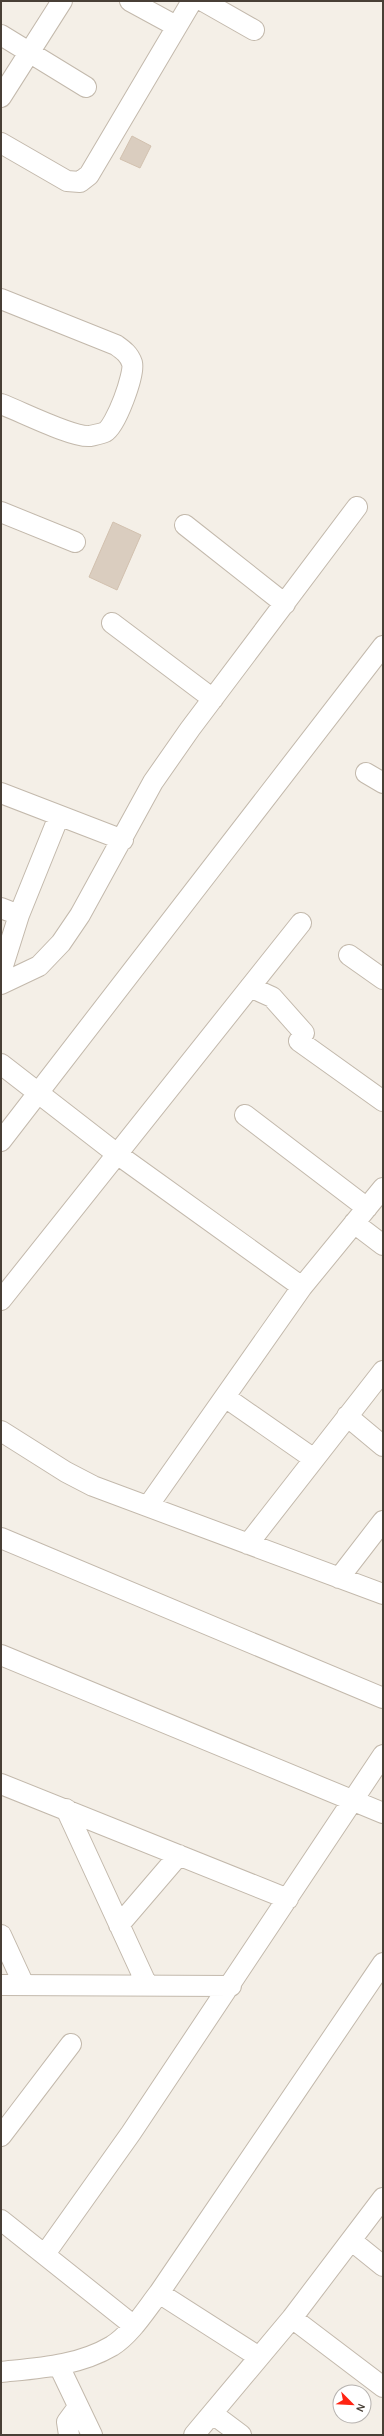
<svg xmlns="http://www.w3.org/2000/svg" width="384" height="2436" viewBox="0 0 384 2436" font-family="Karla,sans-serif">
<rect width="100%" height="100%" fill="#f4efe7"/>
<!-- building -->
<path fill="#dacdbf" stroke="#d2c1af" d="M132,136L151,146L140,168L120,159Z
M113,522L141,535L117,590L89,577Z"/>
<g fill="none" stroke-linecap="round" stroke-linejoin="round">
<defs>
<path id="minor" d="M130,1L176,26
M203,1L254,30
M1,35L86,87
M1,97L62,1
M1,143L67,181L80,182L89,175L192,1
M1,299L116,345C123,350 129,354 132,363C135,374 116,426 105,432C101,434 94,435 90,436C73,438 20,411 1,404
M1,512L75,542
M185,525L285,604
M112,623L213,699
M366,773L383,783
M1,793L123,840
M1,908L19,915
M349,955L383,979
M1,972L19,915L59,816
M1,984L39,966L61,943L80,915L153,782L190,729L357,507
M250,987L272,997L304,1033
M299,1041L383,1101
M1,1064L117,1154L302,1287
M245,1115L367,1208
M1,1141L383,646
M354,1223L383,1245
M1,1300L301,923
M225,1397L314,1459
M347,1416L383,1446
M1,1431L66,1472L93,1486L383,1594
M148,1506L302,1287L383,1188
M1,1538L383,1698
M248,1544L383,1371
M339,1578L383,1521
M1,1655L383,1813
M1,1784L288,1899
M66,1809L147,1985
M119,1925L179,1855
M1,1935L24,1985
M1,1985L231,1986
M1,2136L71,2044
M1,2220L134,2326
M352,2241L383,2266
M45,2254L131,2133L383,1755
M159,2293L259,2357
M292,2318L383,2387
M59,2366L92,2435
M1,2372C39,2368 78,2366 112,2346C131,2334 145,2311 159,2293L383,1963
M213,2414L241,2435
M69,2435L67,2422L78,2407
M194,2435L292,2318L383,2198"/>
</defs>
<!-- minor casing -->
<use href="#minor" stroke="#c3b9ac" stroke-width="22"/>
<!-- minor -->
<use href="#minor" stroke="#fff" stroke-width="20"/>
</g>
<!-- border -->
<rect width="384" height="2436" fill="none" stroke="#483f36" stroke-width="4"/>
<!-- north arrow -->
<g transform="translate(352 2404) rotate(114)"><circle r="19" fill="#ffffff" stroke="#b6b2af"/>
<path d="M0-3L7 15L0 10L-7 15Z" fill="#ff2413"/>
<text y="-6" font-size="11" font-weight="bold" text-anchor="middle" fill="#483f36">N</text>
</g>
</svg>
